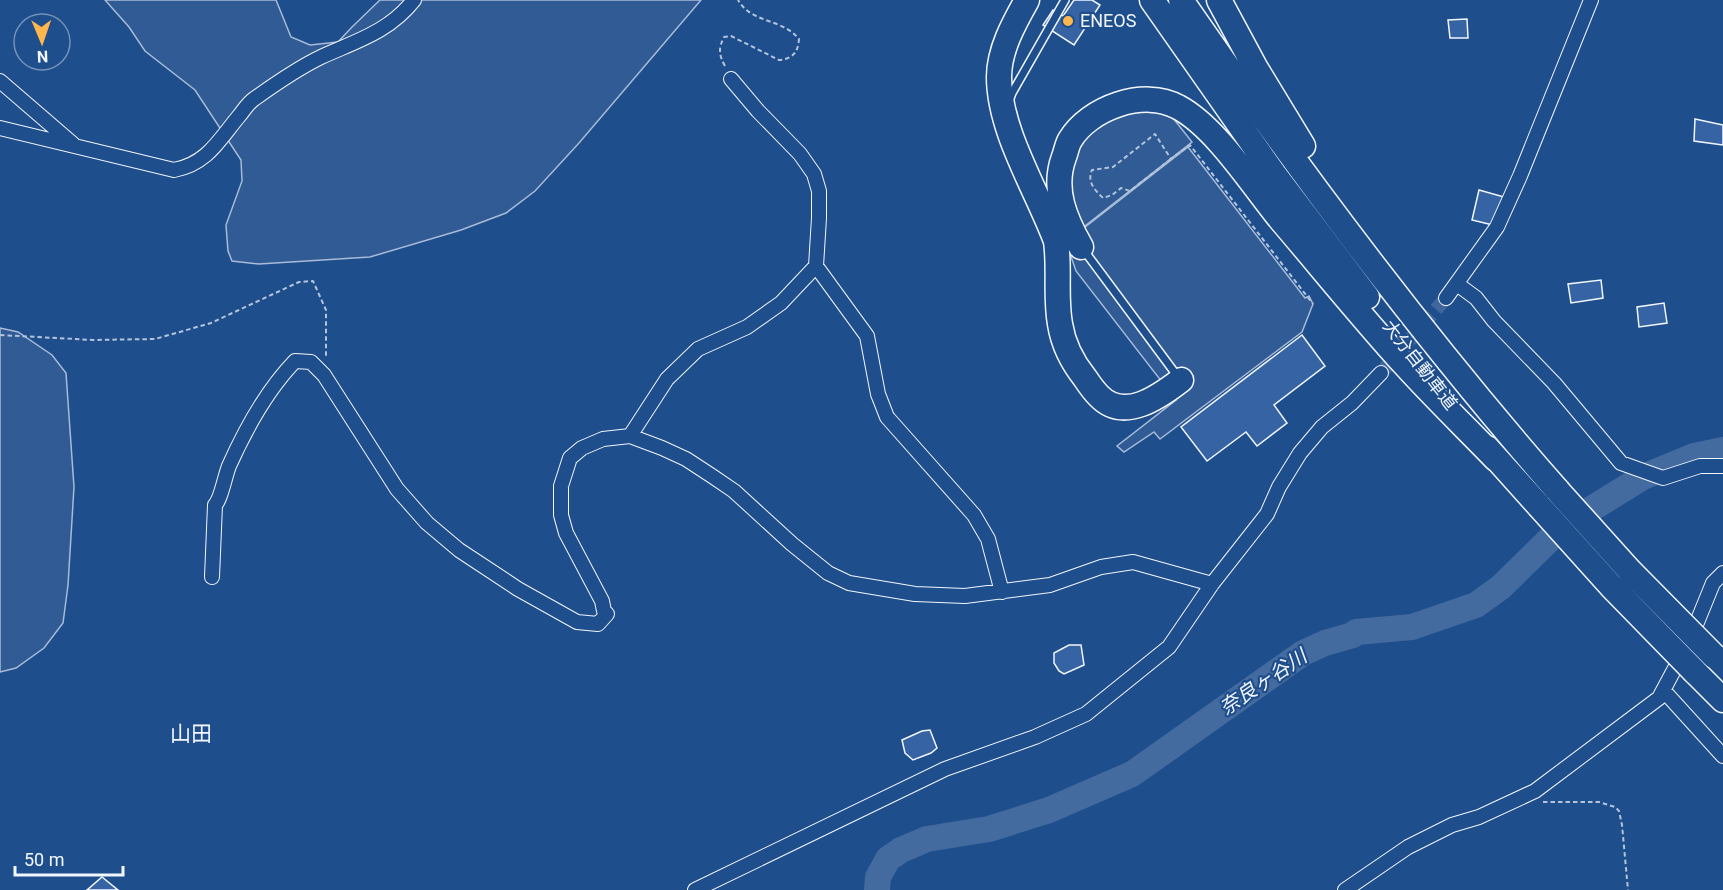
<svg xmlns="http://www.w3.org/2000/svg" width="1723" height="890" viewBox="0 0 1723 890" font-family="Roboto,'Noto Sans JP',sans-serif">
<rect width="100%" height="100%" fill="#1f4e8c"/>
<!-- built -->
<path fill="#305b95" stroke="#a8bbd7" stroke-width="1.5" d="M105,0H276L291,37L310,45L338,42L352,27L380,0H701L579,143L535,191L506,213L461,230L370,257L259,264L232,261L228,251L226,225L242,181L241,160L195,90L145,51L129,27Z
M1149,110L1173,118L1192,142L1081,229L1069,191L1075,154L1085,139L1100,124L1120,114Z
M1188,147L1305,298L1309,296L1313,304L1302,332L1160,439L1154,432L1124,452L1117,446L1176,400L1076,271L1066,242Z
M0,328L18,332L52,355L66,373L74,487L68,585L63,623L44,648L16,668L0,672Z"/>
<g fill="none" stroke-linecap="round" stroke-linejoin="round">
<!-- river -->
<path stroke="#446ba0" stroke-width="26" d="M877,890L878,877L888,859L901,850L927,839L989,829L1049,810L1132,774L1303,653L1325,643L1353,635L1356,632L1412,627L1476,605L1501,587L1562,527L1643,477L1694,456L1723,450"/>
</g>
<!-- building -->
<path fill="#3563a3" stroke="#f2f6ff" stroke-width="1.5" d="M1074,0H1092L1100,5L1074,45L1043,25L1053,10L1063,16Z
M1467,19L1468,38H1450L1448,20Z
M1695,119L1723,125V145L1694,141Z
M1479,190L1504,197L1497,226L1472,220Z
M1601,280L1603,298L1571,303L1568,284Z
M1664,303L1667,323L1639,327L1637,307Z
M1302,335L1325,366L1274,405L1287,423L1257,446L1246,432L1207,461L1181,427Z
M1069,645H1081L1084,665L1064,674L1059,671L1054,663V653Z
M930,730L937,748L931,753L913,760L905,753L902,740L922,731Z
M102,877L118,890H87Z"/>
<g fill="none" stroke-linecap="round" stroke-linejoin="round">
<!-- minor-tunnel -->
<path stroke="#3f679d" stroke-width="14" stroke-dasharray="14 7" stroke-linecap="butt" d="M1381,373L1446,298"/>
<defs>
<path id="service" d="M1009,101L1012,93L1065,0
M1083,249L1178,377"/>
<path id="minor" d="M731,79L758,111L800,154L814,174L819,191V218L816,266L867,336L878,394L887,417L974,515L988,539L1002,592
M0,81L73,144
M0,128L174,170C207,164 219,140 239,116C244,110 248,103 254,99C275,84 298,68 321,57C356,41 389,32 414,0
M1457,284L1476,298L1494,321L1554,383L1621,463L1663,478L1700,466H1723
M1446,298L1497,227L1520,176L1591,0
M630,436L667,379L698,349L747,327L781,303L816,266
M212,577L215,505C221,499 225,476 229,466C246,428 266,391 295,361L311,362L324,375L397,489L427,523L459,550L518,589L577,622L598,624L607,614L604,611L602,601L566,533L561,515V486L570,458L582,448L603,439L630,436L662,448L686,459L712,476L734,491L792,544L828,573L849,583L915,594L965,596L1050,585L1101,567L1133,562L1212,584
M1664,691L1723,756
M695,890L945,769L1035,737L1086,714L1169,647L1212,584L1267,514L1279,487L1300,453L1322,427L1352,403L1381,373
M1345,890L1408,847L1452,825L1479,817L1535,791L1659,698L1689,642L1713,583L1723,573"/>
<path id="motorway" d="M1027,0C1014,23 999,50 999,77C999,131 1037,190 1056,241C1060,269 1055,296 1060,324C1063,343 1073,363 1085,378C1089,384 1094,391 1099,396C1124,422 1159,397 1181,380
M1152,0L1274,174L1367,297
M1181,0C1298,170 1422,336 1558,491
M1219,0L1255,67L1303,146
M1081,247C1065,219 1052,189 1064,157C1066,152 1067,145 1070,140C1089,108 1144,88 1178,107C1216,127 1253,186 1281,220C1322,268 1362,318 1405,365C1434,397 1466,428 1496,459
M1487,448L1539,506
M1695,672L1723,700"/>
</defs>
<!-- service casing -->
<use href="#service" stroke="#f2f6ff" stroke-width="10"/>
<!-- minor casing -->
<use href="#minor" stroke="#f2f6ff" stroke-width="16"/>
<!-- motorway casing -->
<use href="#motorway" stroke="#f2f6ff" stroke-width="27"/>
<!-- path -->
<path stroke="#b3c4dc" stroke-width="2" stroke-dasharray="4.5 3" stroke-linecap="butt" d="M725,66C719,55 718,49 724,37L731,36L779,60C793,59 798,52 799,39C782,18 752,24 738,0
M1171,159L1130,191L1121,188L1112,195L1103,198C1094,189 1087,182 1092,170L1113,167L1155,134L1171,159L1190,145L1313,304
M0,335L93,340L155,339L211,323L299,282L313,281L326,310V356
M1543,802H1599L1615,807L1619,811L1622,825L1628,890"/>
<!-- service -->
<use href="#service" stroke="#1f4e8c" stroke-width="7"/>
<!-- minor -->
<use href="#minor" stroke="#1f4e8c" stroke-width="14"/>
<!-- motorway -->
<use href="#motorway" stroke="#1f4e8c" stroke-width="24"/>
<defs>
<path id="motorway-bridge" d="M1558,491L1630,571L1714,656
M1539,506L1611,586L1695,672"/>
</defs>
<!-- motorway-bridge casing -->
<use href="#motorway-bridge" stroke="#f2f6ff" stroke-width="27" stroke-linecap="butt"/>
<!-- motorway-bridge -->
<use href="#motorway-bridge" stroke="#1f4e8c" stroke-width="24"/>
</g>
<!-- markers -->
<circle fill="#ffb74d" stroke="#1f4e8c" stroke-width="2" cx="1068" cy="21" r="6"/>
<g text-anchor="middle" stroke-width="4.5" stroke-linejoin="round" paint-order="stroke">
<!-- poi labels -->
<g font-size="18" fill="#f2f6ff" stroke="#1f4e8c" text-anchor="start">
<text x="1080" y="27">ENEOS</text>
</g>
<!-- street labels -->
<g font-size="18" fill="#f2f6ff" stroke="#1f4e8c">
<text transform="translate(1420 365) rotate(52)" y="6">大分自動車道</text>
</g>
<!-- water labels -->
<g font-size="20" font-style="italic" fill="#f2f6ff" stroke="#1f4e8c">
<text transform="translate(1263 682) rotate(-34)" y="7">奈良ヶ谷川</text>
</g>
<!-- quarter labels -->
<g font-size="21" fill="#f2f6ff" stroke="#1f4e8c">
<text x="191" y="741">山田</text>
</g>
</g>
<!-- north arrow -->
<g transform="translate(42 42) rotate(178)"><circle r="28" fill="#1f4e8c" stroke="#7391ba" stroke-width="1.5"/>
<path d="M0-4.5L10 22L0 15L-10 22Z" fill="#ffb74d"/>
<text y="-9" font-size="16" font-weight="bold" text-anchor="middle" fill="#f2f6ff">N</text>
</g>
<!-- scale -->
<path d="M15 866v9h108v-9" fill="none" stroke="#f2f6ff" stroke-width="3"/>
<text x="24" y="866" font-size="18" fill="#f2f6ff" stroke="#1f4e8c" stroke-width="4.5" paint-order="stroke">50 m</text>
</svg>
